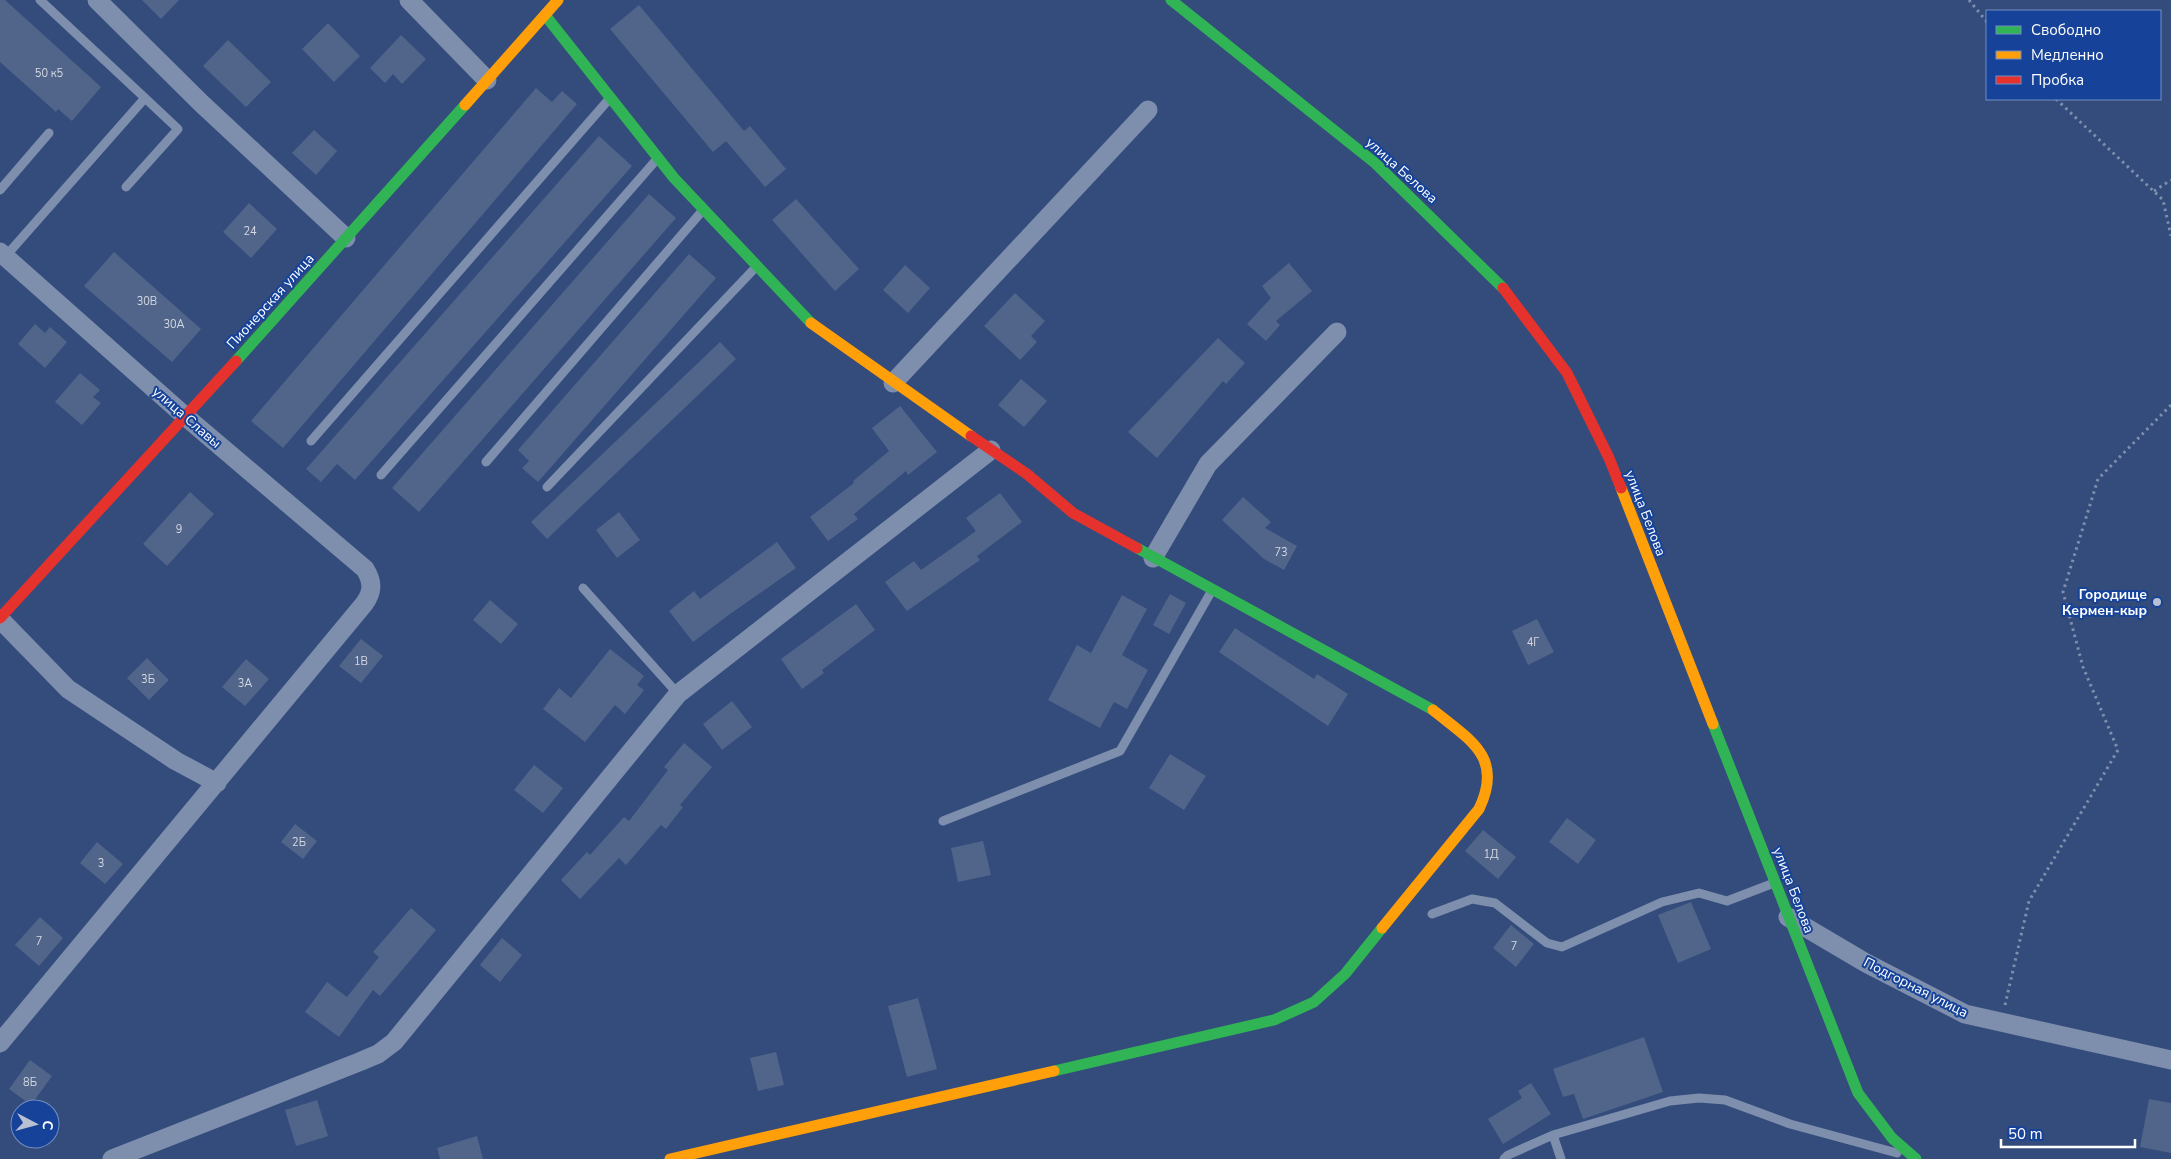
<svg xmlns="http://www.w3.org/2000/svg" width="2171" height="1159" viewBox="0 0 2171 1159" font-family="'Nunito Sans',sans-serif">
<rect width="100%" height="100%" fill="#344c7b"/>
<!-- building -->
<path fill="#51658a" d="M0,0H5L101,87L72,121L58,109L56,112L0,62Z
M142,0H179L161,19Z
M639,5L744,131L750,126L786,169L765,187L726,141L713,152L610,29Z
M328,23L360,56L334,82L302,49Z
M401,35L426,59L402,84L393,74L385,83L370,68Z
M228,40L271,82L246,107L203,66Z
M536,88L552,102L562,91L577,104L283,448L251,421Z
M314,130L337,151L316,175L292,153Z
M599,136L632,166L355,480L337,464L321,482L306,469Z
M649,194L676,218L419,512L392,488Z
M796,199L859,269L835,291L772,220Z
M249,203L277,229L251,258L223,232Z
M114,252L201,329L172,362L84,286Z
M689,254L716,278L538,482L522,468L529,461L518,450Z
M1289,263L1312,291L1276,321L1280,325L1266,341L1247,324L1271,298L1262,286Z
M905,265L930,288L908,313L883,290Z
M1015,293L1045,321L1031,336L1037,342L1020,360L984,326Z
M35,324L45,333L50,327L67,342L45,368L18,344Z
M1218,338L1245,363L1226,384L1223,381L1157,458L1128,432Z
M720,342L736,359L547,539L531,522Z
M80,373L100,390L93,397L101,403L82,425L55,402Z
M1021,379L1047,401L1024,427L998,405Z
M900,406L937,452L908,475L906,471L854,514L858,519L828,541L810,517L854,483L853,481L889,451L872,428Z
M190,492L214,514L167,566L143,544Z
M1000,493L1022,522L977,556L980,560L907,611L885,582L914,561L921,570L976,531L966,518Z
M1243,497L1271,522L1265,528L1297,546L1284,570L1264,559L1222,520Z
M619,512L640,540L617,558L596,530Z
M777,542L796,568L730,614L693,642L669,611L694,591L700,599Z
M1170,594L1186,603L1169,634L1153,625Z
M1122,595L1147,609L1122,655L1148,670L1127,709L1114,702L1100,728L1048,700L1077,645L1091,653Z
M490,600L518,624L501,644L473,620Z
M856,604L875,630L822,670L824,673L802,689L781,659Z
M1537,619L1554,652L1528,665L1512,631Z
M1235,628L1314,679L1317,674L1348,694L1328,726L1219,652Z
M361,639L383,656L361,683L339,666Z
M610,649L644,676L637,685L644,690L625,714L615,705L585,742L543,709L559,688L571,698Z
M147,658L169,680L149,700L127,678Z
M246,659L269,679L245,706L222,687Z
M732,701L752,727L722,750L703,724Z
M684,743L712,767L680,805L683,807L666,829L661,825L626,865L619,858L580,899L561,880L587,852L590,855L624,817L629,821L668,770L664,767Z
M1170,754L1206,776L1184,810L1149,788Z
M534,765L563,788L543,813L514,790Z
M1567,818L1596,840L1578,864L1549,842Z
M295,824L317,841L303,859L281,842Z
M1483,830L1516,857L1498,879L1465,851Z
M983,841L991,875L958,882L951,848Z
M97,842L123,864L105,884L80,863Z
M1691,902L1711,949L1678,963L1658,915Z
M411,908L436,930L380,996L373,990L339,1037L305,1012L327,982L347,997L379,957L373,952Z
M40,917L63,938L39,966L15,945Z
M1511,925L1534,944L1516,967L1493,948Z
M502,938L522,955L500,982L480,965Z
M918,998L937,1069L907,1077L888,1006Z
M1644,1037L1663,1092L1583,1119L1574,1094L1563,1097L1553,1069Z
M776,1052L784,1085L758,1091L750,1058Z
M30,1060L52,1076L31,1105L9,1089Z
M1531,1083L1551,1114L1503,1144L1488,1119L1522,1098L1518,1091Z
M2149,1099L2171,1103V1153L2140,1147Z
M317,1100L328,1136L296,1146L285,1110Z
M477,1136L483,1159H440L437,1148Z"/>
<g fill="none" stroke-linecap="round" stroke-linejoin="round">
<!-- path -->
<path stroke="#7e8ead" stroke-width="3" stroke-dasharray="2.5 4" stroke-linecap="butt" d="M1969,0L1987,22
M2056,99L2163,200L2171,236
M2154,191L2171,180
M2005,1005L2029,901L2118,750L2083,667L2063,592L2098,479L2171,405"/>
<!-- lane -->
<path stroke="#7e8ead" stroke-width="9" d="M126,187L178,129L145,98
M0,190L49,133
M5,257L145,98L40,0
M311,441L610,98
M486,462L703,210
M381,475L657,159
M547,487L755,268
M583,588L678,694
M943,821L1120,751L1211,592
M1432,914L1472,899L1495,903L1547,943L1562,947L1662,902L1699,893L1727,901L1774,883
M1504,1159L1508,1155L1553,1135
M1561,1159L1553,1135L1670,1101L1699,1098L1725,1100L1790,1124L1897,1153"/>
<!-- street -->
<path stroke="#7e8ead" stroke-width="19" d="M97,0L201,103L346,238
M409,0L487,80
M0,252L186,417L365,569C373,582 373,592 364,604L0,1043
M893,383L1148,110
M1153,558L1208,464L1337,332
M0,619L68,689L176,761L217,783
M1788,917L1866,963L1965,1014L2171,1060
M112,1159L359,1062L378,1054L394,1042L678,694L991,450"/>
<!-- fast -->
<path stroke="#30b455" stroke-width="11" d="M1171,0L1375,163L1503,288
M545,15L674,178L811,323
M236,361L465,105
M1137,548L1433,710
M1713,724L1858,1093L1892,1138L1916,1159
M1054,1071L1274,1020L1314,1002L1345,974L1382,928"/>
<!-- slow -->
<path stroke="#ff9f0a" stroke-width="11" d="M465,105L558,0
M811,323L971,436
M1621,488L1713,724
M1382,928L1479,809C1504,757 1470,740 1433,710
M670,1159L1054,1071"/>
<!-- jam -->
<path stroke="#e5322d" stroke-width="11" d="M1503,288L1567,373L1609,458L1621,488
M971,436L1027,474L1073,513L1137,548
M0,618L236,361"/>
</g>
<!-- markers -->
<circle fill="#b8c0d1" stroke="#164399" stroke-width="2" cx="2157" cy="602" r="5"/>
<g text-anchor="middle" stroke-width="4" stroke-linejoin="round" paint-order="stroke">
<!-- number labels -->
<g font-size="11" fill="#d4d8e2">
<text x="49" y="77">50 к5</text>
<text x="250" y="235">24</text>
<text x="147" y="305">30В</text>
<text x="174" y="328">30А</text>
<text x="179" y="533">9</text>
<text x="1281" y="556">73</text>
<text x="1533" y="646">4Г</text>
<text x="361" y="665">1В</text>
<text x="148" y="683">3Б</text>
<text x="245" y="687">3А</text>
<text x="299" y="846">2Б</text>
<text x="1491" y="858">1Д</text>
<text x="101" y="867">3</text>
<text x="39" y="945">7</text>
<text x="1514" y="950">7</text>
<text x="30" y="1086">8Б</text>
</g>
<!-- street labels -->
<g font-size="14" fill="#fff" stroke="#164399">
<text transform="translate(1402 170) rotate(42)" y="5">улица Белова</text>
<text transform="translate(270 301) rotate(-48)" y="5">Пионерская улица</text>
<text transform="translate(187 417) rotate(41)" y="5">улица Славы</text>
<text transform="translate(1646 513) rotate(69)" y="5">улица Белова</text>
<text transform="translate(1794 890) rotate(69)" y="5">улица Белова</text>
<text transform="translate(1916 987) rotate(27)" y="5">Подгорная улица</text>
</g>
<!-- poi labels -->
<g font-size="14" font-weight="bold" fill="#fff" stroke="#164399" text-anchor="end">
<text x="2147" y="599">Городище<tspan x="2147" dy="16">Кермен-кыр</tspan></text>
</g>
</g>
<!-- legend -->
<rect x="1986" y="10" width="175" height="90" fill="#164399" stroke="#738ec2"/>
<rect x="1996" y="26" width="25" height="8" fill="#30b455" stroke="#738ec2"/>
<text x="2031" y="35" font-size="15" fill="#ffffff">Свободно</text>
<rect x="1996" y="51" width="25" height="8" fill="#ff9f0a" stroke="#738ec2"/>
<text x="2031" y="60" font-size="15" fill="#ffffff">Медленно</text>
<rect x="1996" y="76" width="25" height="8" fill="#e5322d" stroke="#738ec2"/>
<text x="2031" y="85" font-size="15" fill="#ffffff">Пробка</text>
<!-- north arrow -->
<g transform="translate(35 1124) rotate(96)"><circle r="24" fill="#164399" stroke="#738ec2"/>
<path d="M0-4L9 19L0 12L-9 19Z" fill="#b8c0d1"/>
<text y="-8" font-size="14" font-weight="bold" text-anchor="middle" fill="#ffffff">С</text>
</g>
<!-- scale -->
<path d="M2001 1139v8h134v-8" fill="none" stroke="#ffffff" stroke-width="2.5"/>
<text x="2008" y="1139" font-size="15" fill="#ffffff" stroke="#164399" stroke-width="4" paint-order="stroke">50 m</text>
</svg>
